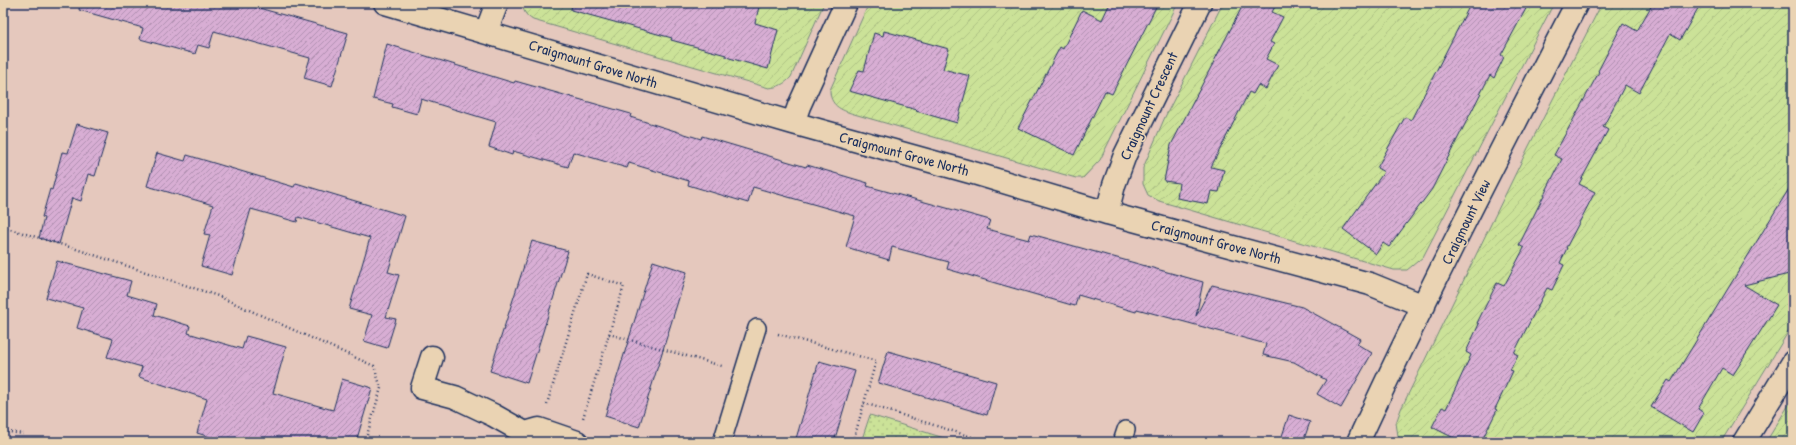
<svg xmlns="http://www.w3.org/2000/svg" width="1796" height="445" viewBox="0 0 1796 445" font-family="'Patrick Hand',sans-serif">
<defs>
<pattern id="grass-dots" width="8" height="8" patternUnits="userSpaceOnUse"><rect width="8" height="8" fill="#cbe298"/><path d="M2 2h.1M6 6h.1" fill="none" stroke="#aec285" stroke-width="1.8" stroke-linecap="round"/></pattern>
<pattern id="garden-furrows" width="10" height="10" patternUnits="userSpaceOnUse"><rect width="10" height="10" fill="#cbe298"/><path d="M-1 1l2-2M0 10L10 0M9 11l2-2" fill="none" stroke="#aec285"/></pattern>
<pattern id="building-hatch" width="6" height="6" patternUnits="userSpaceOnUse"><rect width="6" height="6" fill="#d8aed4"/><path d="M-1 1l2-2M0 6l6-6M5 7l2-2" fill="none" stroke="#ae8eaf"/></pattern>
</defs>
<rect width="100%" height="100%" fill="#e5c8bd"/>
<filter id="ink" filterUnits="userSpaceOnUse"><feTurbulence type="fractalNoise" baseFrequency=".025" numOctaves="2"/><feDisplacementMap in="SourceGraphic" scale="8" xChannelSelector="R" yChannelSelector="G"/><feConvolveMatrix kernelMatrix="1 2 1 2 8 2 1 2 1" color-interpolation-filters="sRGB"/></filter>
<g filter="url(#ink)">
<!-- grass -->
<path fill="url(#grass-dots)" stroke="#73887b" d="M870,415L957,442H861Z"/>
<!-- garden -->
<path fill="url(#garden-furrows)" stroke="#73887b" d="M522,3H824L791,77C785,84 778,87 769,88L533,20C526,16 523,11 522,3Z
M869,3H1178L1100,160L1083,178H1076L854,114C840,110 830,105 830,90Z
M1223,3H1554L1423,257L1407,270H1394L1159,201L1148,195L1143,184V168L1165,117Z
M1602,3H1793V324L1721,442H1399L1396,423L1401,409L1528,148Z
M1793,398V442H1766Z"/>
<!-- building -->
<path fill="url(#building-hatch)" stroke="#1b2f5e" d="M80,3H241L348,33L332,86L304,78L310,58L214,31L209,48L198,45L195,54L140,39L143,28L79,10Z
M572,3H760L755,23L778,30L768,69L726,57V55L671,40L672,38L571,10Z
M1110,3H1158L1112,94L1105,91L1074,155L1018,128L1060,47L1063,49L1082,10L1102,20Z
M1244,3H1277L1272,12L1283,17L1270,42L1274,44L1266,59L1278,65L1266,89L1258,85L1253,94L1249,92L1211,167L1224,170L1219,192L1211,191L1208,204L1177,198L1179,183L1164,181L1171,145Z
M1471,3H1529L1501,55L1504,57L1494,78L1490,75L1432,189L1389,247L1383,243L1376,254L1343,229L1384,172L1377,168L1405,117L1411,120Z
M1653,3H1701L1680,40L1670,34L1639,93L1625,85L1603,127L1608,130L1579,184L1595,192L1566,248H1567L1560,263L1564,265L1552,290L1547,288L1514,353L1518,355L1510,370L1513,371L1495,409L1497,410L1481,442H1462L1432,427L1442,407L1446,409L1471,355L1466,352L1479,324L1477,323L1497,283L1504,286L1524,248L1519,245L1562,159L1554,155L1599,72L1598,71L1623,23L1637,31Z
M884,31L949,49L943,69L970,76L957,123L916,111L917,110L849,91L859,70L864,71L874,33L883,36Z
M387,44L514,83L515,81L631,114L630,117L701,139L702,136L806,167L807,165L868,183L867,186L990,220L987,229L1029,240L1031,234L1203,282L1196,316L1212,285L1302,307L1360,339L1357,344L1372,353L1341,408L1317,394L1326,380L1294,362L1263,355L1266,344L1137,309L1136,312L1078,295L1075,306L947,269L949,262L892,247L889,260L846,247L855,216L753,187L748,203L688,185L689,181L629,163L627,168L573,152L568,167L513,151L512,155L489,147L496,122L421,99L417,114L392,107L393,104L373,99Z
M77,124L108,133L95,176L88,174L81,201L72,198L59,244L39,238L44,218L42,217L50,189L52,190L62,152L68,153Z
M157,153L185,161L187,155L294,187L296,183L405,216L388,272L399,275L386,317L396,319L387,348L364,341L372,315L349,309L370,238L298,217L297,222L251,209L232,275L201,266L210,235L204,234L213,205L147,186Z
M1793,182V273L1744,285L1777,305L1733,375L1722,368L1698,409L1704,413L1693,432L1651,407L1668,380L1671,382Z
M532,241L568,251L527,383L490,371Z
M57,261L131,281L127,295L157,304L154,315L190,326L188,333L242,349L246,336L286,347L273,393L333,410L342,379L372,388L356,442H227L197,433L207,399L139,377L142,367L107,357L113,339L77,328L83,308L46,298Z
M653,261L687,272L639,427L605,416Z
M888,351L996,382L987,415L878,383Z
M819,361L855,371L834,442H795Z
M1289,415L1310,422L1303,442H1280Z"/>
<g fill="none" stroke-linecap="round" stroke-linejoin="round">
<defs>
<path id="service" d="M722,442L757,328
M1122,442L1126,430"/>
<path id="minor" d="M385,3L793,123L977,174L1107,213L1370,284L1424,306
M486,32L497,3
M793,123L799,106L846,3
M1107,213L1114,185L1125,155L1200,3
M432,357L422,388L455,397L493,415L525,433L539,429L577,442
M1358,442C1426,294 1502,148 1577,3
M1744,442L1793,362"/>
</defs>
<!-- service casing -->
<use href="#service" stroke="#1b2f5e" stroke-width="20"/>
<!-- minor casing -->
<use href="#minor" stroke="#1b2f5e" stroke-width="25"/>
<!-- path -->
<path stroke="#1b2f5e" stroke-width="2.5" stroke-dasharray="1 3" stroke-linecap="butt" d="M3,227L73,248L218,296L374,366L381,388L365,442
M609,334L722,366
M778,334L876,361L853,442
M864,403L981,440L980,442
M547,404L587,274L624,286L583,418
M3,431L23,434"/>
<!-- service -->
<use href="#service" stroke="#ead3b3" stroke-width="17"/>
<!-- minor -->
<use href="#minor" stroke="#ead3b3" stroke-width="22"/>
</g>
</g>
<g text-anchor="middle" stroke-width="3" stroke-linejoin="round" paint-order="stroke">
<!-- street labels -->
<g font-size="15" fill="#1b2f5e" stroke="#ead3b3">
<text transform="translate(593 64) rotate(17)" y="5">Craigmount Grove North</text>
<text transform="translate(1149 106) rotate(-65)" y="5">Craigmount Crescent</text>
<text transform="translate(904 154) rotate(15)" y="5">Craigmount Grove North</text>
<text transform="translate(1466 222) rotate(-64)" y="5">Craigmount View</text>
<text transform="translate(1216 242) rotate(15)" y="5">Craigmount Grove North</text>
</g>
</g>
<!-- margin -->
<rect width="1796" height="445" fill="none" stroke="#ead3b3" stroke-width="16"/>
<rect x="8" y="8" width="1780" height="429" fill="none" stroke="#1b2f5e" stroke-width="1.5" filter="url(#ink)"/>
</svg>
